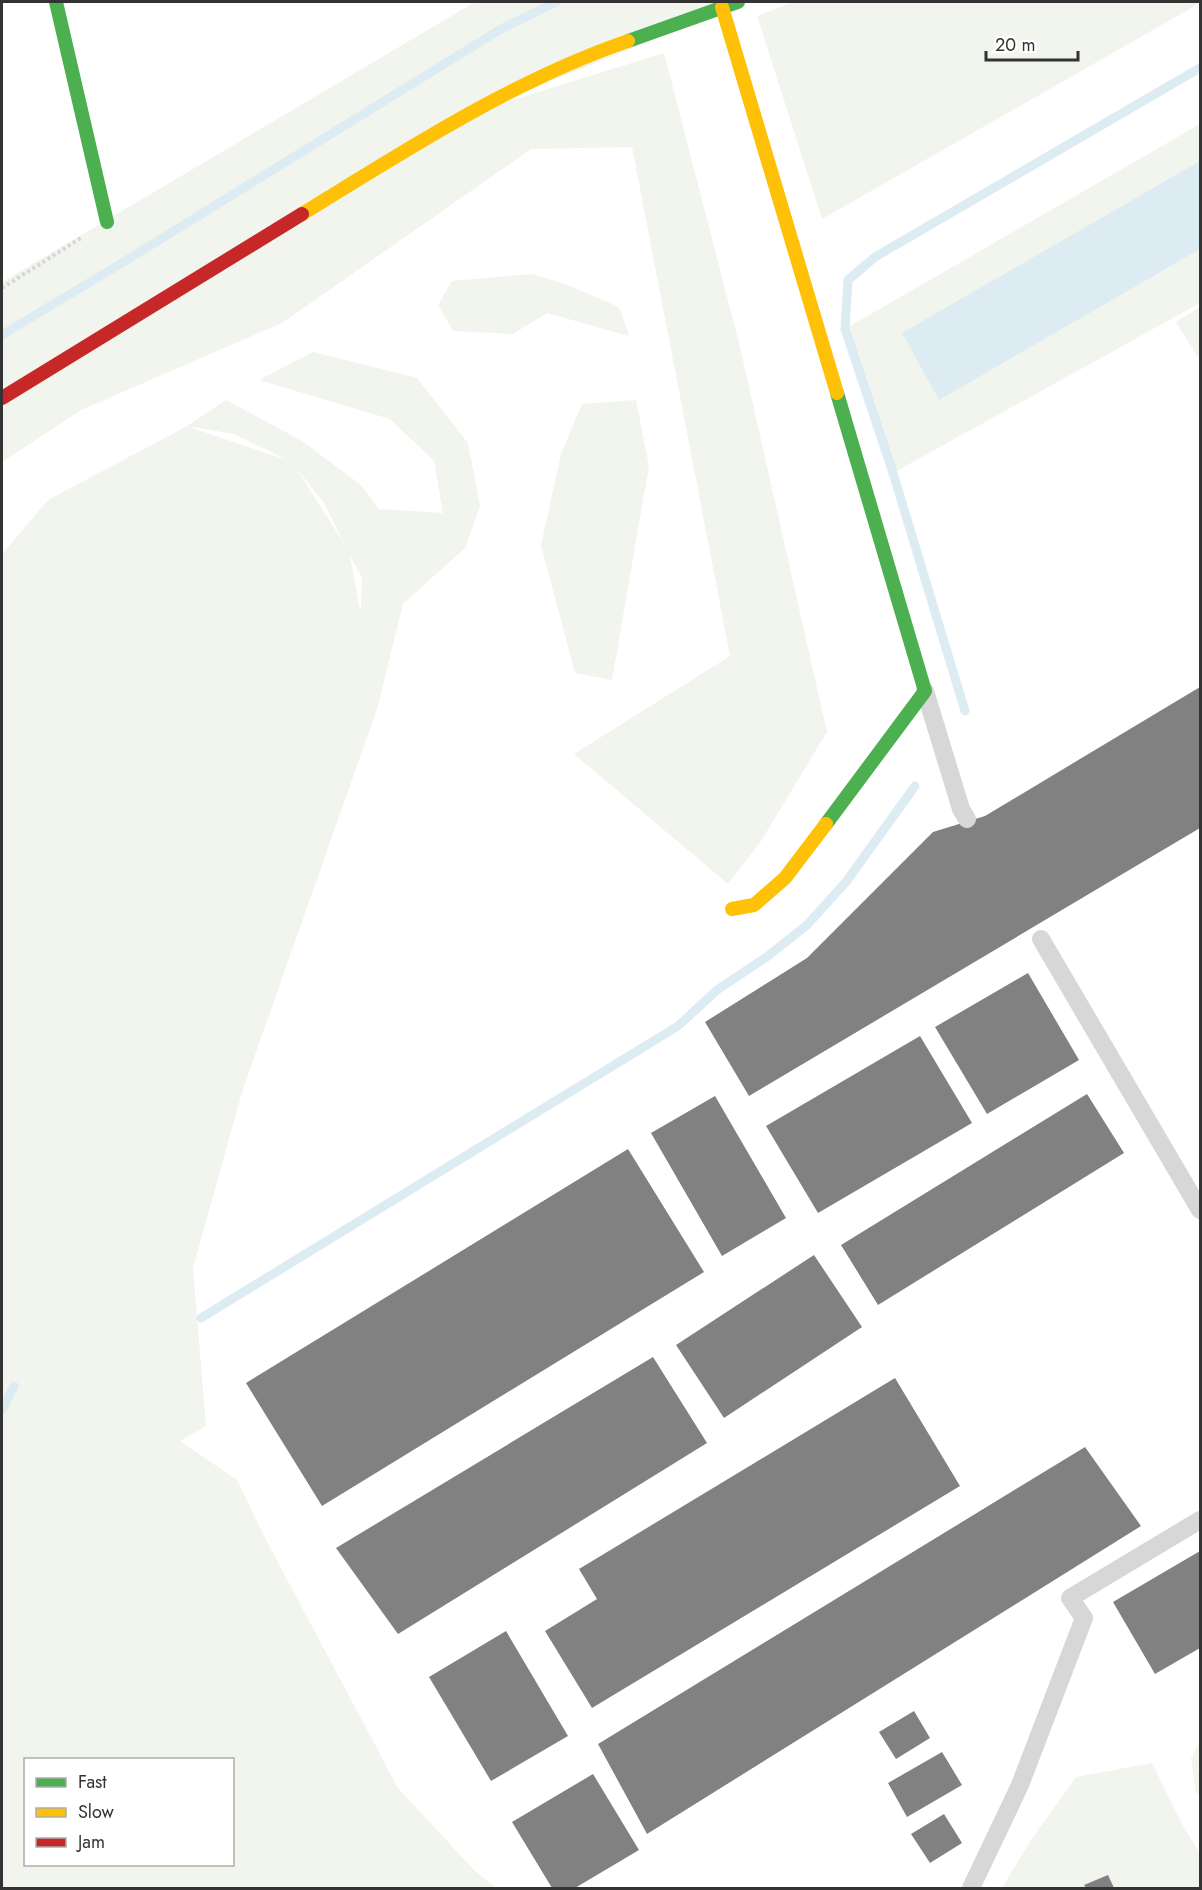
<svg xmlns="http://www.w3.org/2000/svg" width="1202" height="1890" viewBox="0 0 1202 1890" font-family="Jost,sans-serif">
<rect width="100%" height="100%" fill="#fff"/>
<!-- green -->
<path fill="#f1f5ed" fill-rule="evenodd" d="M475,2H746L480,110L664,53L740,347L827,732L761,841L728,884L574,754L730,656L632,147L531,149L282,323L81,410L2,462V282Z
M793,2H1200V3L822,219L757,16Z
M1200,124V303L893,473L845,329Z
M532,274L565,284L619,307L629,336L547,313L513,334L453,331L438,305L452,281Z
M1200,307V361L1176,322Z
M313,352L417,378L468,443L480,506L465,548L403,604L377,709L243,1089L193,1268L206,1426L180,1441L237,1480L265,1538L398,1788L475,1871L496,1888H2V554L48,500L187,426L226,400L302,441L361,485L379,509L443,513L434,461L390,419L259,380ZM192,427L234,434L287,460L192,428ZM298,470L324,503L345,545L298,471ZM350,556L362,577L361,609H360ZM26,1760H232V1864H26Z
M636,400L649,466L612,680L575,673L541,545L561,454L582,404Z
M1200,1742V1796L1196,1792L1191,1758Z
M1152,1763L1183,1826L1200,1853V1888H1002L1031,1840L1076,1777Z"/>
<!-- water -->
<path fill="#ddebf3" d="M1200,161V249L939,400L902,333Z"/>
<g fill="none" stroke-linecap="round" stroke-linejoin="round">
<!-- stream -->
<path stroke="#ddebf3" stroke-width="9" d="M2,335L122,263L501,29L556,2
M965,711L893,473L845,329L848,280L875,257L1200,68
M201,1318L678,1026L717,990L768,956L807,925L846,882L915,786
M2,1410L14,1386"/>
</g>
<!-- building -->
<path fill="#818181" d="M1200,687V828L749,1096L705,1022L807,958L933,832L985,816Z
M1028,973L1079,1060L987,1114L935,1027Z
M920,1036L972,1123L818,1213L766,1126Z
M1087,1094L1124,1153L878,1305L841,1245Z
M715,1096L786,1218L722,1256L651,1133Z
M628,1149L704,1272L322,1506L246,1383Z
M814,1255L862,1327L724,1418L676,1345Z
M653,1357L707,1443L398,1634L336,1548Z
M895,1378L960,1486L592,1708L545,1631L597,1599L579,1569Z
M1085,1447L1141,1526L647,1834L598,1744Z
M1200,1551V1648L1155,1674L1113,1602Z
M506,1631L568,1736L491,1781L429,1677Z
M914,1711L930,1738L896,1759L879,1732Z
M942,1752L962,1785L907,1817L888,1783Z
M593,1774L639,1850L575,1888H552L512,1822Z
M944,1814L962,1843L930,1863L911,1834Z
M1108,1875L1114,1888H1086L1084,1885Z"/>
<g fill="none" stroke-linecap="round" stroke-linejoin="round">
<!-- path -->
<path stroke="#d6d6d6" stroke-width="4" stroke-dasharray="3 3" stroke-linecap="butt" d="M2,288L81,238"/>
<!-- lane -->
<path stroke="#d7d7d7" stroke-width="18" d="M925,691L961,809L967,819
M1041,939L1200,1210
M971,1888L1020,1785L1084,1618L1070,1598L1200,1520"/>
<!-- fast -->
<path stroke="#4caf50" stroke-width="14" d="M56,2L107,222
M628,41L738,2
M826,824L925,691L837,393"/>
<!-- slow -->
<path stroke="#ffc107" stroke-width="14" d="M722,7L837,393
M302,214C406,150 512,81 628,41
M732,909L754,905L785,878L826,824"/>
<!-- jam -->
<path stroke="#c62828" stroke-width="14" d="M2,398L302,214"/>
</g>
<!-- border -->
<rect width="1202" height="1890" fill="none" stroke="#333333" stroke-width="6"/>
<!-- legend -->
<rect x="24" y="1758" width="210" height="108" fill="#ffffff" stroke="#adadad" stroke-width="1.5"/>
<rect x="36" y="1778" width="30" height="9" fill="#4caf50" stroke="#adadad" stroke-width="1.5"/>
<text x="78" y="1788" font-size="18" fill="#333333">Fast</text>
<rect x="36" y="1808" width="30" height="9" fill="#ffc107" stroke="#adadad" stroke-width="1.5"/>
<text x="78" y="1818" font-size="18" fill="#333333">Slow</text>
<rect x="36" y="1838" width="30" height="9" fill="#c62828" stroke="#adadad" stroke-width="1.5"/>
<text x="78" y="1848" font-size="18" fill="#333333">Jam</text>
<!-- scale -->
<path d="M986 51v9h92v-9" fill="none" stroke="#333333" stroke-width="3"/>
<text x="995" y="51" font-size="18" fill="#333333" stroke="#ffffff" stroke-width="4.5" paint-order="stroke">20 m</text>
</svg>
